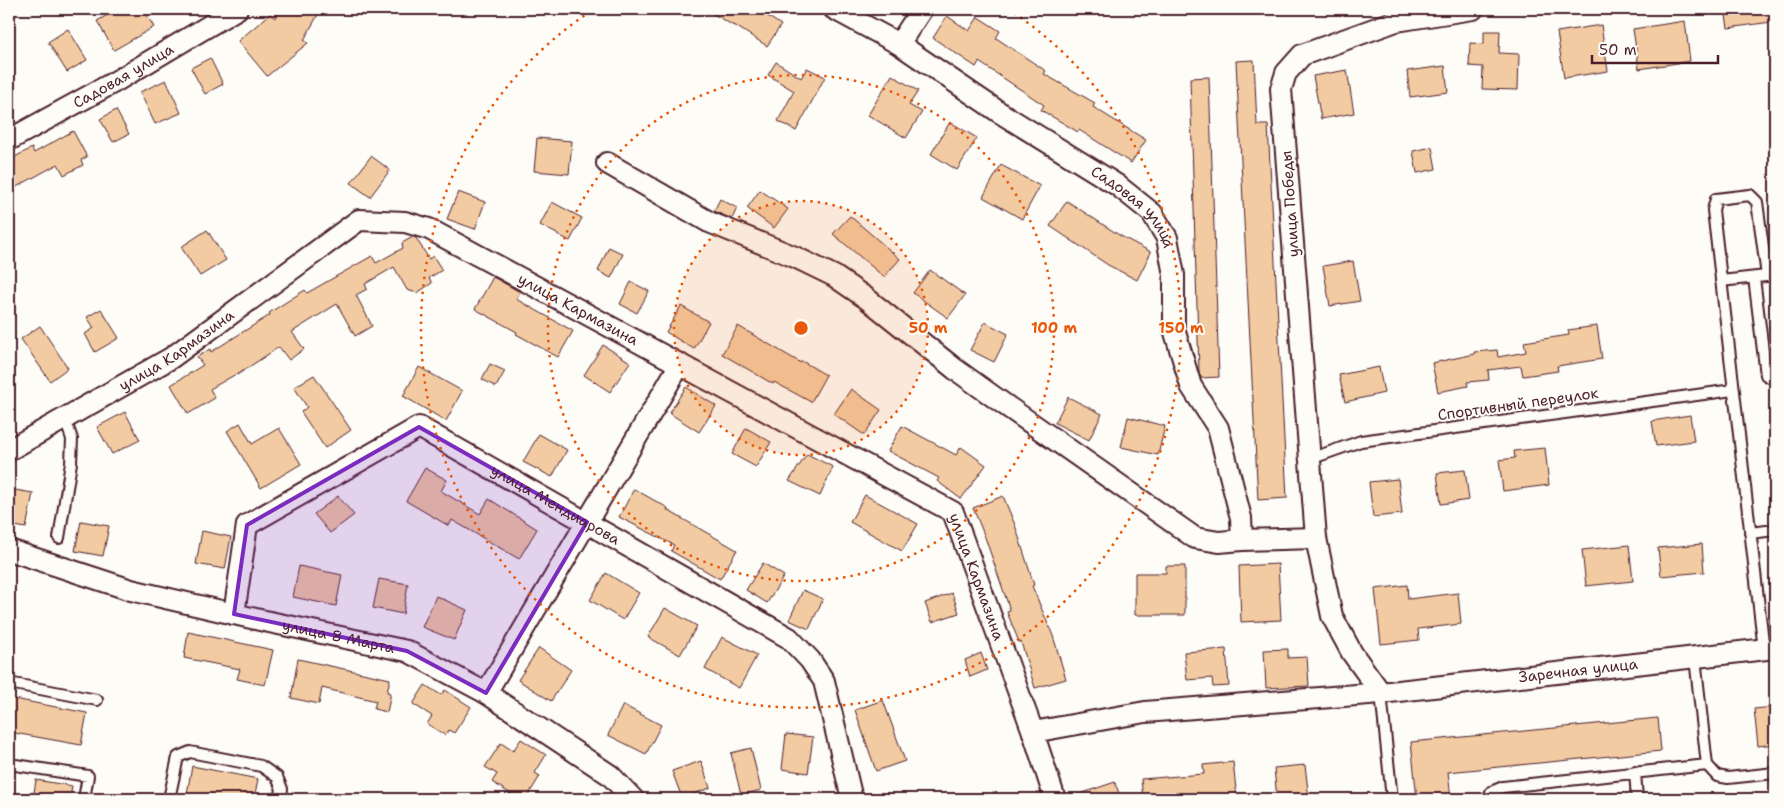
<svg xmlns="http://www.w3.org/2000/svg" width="1784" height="808" viewBox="0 0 1784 808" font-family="'Shantell Sans',sans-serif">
<rect width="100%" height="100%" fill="#fdfcf7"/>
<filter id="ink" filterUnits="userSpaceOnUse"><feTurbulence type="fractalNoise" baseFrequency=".02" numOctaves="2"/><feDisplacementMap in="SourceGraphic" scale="10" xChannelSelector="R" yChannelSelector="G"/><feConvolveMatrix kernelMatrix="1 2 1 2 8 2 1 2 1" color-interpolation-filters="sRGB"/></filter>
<g filter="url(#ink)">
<!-- building -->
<path fill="#f3cba2" stroke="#4a1f2b" d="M118,9H143L154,27L114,50L97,21Z
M280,9H321L304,40L308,43L267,76L238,41L270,14L275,18Z
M705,9H757L781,25L767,46L734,25V26Z
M1725,9H1769L1771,22L1728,28Z
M947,16L969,31L978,17L1000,31L996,38L1046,71L1044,74L1095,103L1093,107L1146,140L1131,163L1079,130L1078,132L1041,110L1044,105L979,62L976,67L933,38Z
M1685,21L1690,61L1639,69L1633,29Z
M1601,25L1608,71L1564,78L1557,32Z
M68,29L87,60L67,72L48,42Z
M1484,31H1500L1499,53L1519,54L1518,90L1482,89L1483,67L1469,66L1470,43L1484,44Z
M210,58L223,84L205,94L191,68Z
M1254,60L1257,125H1268L1287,498L1258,500L1236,61Z
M776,62L801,78L807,68L825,77L796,131L778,121L794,91L768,75Z
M1445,66L1448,92L1410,97L1407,71Z
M1347,70L1354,113L1321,119L1313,76Z
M892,75L918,91L909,105L922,112L906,138L868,115Z
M1209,77L1219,377L1201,378L1199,372L1190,78Z
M166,80L181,113L155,124L140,92Z
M116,110L129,134L113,142L100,119Z
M950,122L977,138L957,170L931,154Z
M73,131L87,157L81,160L83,165L64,175L58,164L9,191V160L32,148L34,153Z
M537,138L572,141L569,174L534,171Z
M1432,147L1436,169L1417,173L1413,151Z
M371,156L390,170L370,197L351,183Z
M1001,165L1040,186L1022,219L983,197Z
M760,190L788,209L774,228L747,208Z
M458,192L485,202L475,229L447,219Z
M720,199L737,208L732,219L714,211Z
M1067,201L1119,235L1151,252L1137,280L1108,265L1050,226Z
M552,202L582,218L570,241L540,225Z
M850,216L900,259L884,277L833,234Z
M207,230L226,260L200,276L181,247Z
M413,237L416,238L429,259L433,256L442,270L429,278L432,283L417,293L407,290L394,267L365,284L367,289L356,295L372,326L355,336L337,304L292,332L304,349L289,360L279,347L237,375L236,374L210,389L215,398L188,414L171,385L203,365L197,357L210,349L211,352L270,315L269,313L305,290L307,293L372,256L376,263L403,248L402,243Z
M609,247L623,254L611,278L598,271Z
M1353,261L1360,301L1330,306L1323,266Z
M930,270L965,295L948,318L913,293Z
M493,277L520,292L516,299L573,331L558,357L516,334L517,332L475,309Z
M631,282L649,291L637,313L620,304Z
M681,306L709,322L694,349L666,332Z
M101,309L119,338L95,352L85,334L94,328L87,317Z
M985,322L1008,334L994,362L970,350Z
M40,326L68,368L50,381L21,339Z
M738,326L801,363L802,361L826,375L811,402L774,382L773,384L722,354Z
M1597,326L1602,359L1557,366L1558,371L1523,376L1521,366L1488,370L1489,380L1467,382L1468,386L1438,392L1432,363L1475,354L1474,352L1497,350L1498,357L1526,352L1524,342L1569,335L1568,330Z
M603,345L630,362L610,392L584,375Z
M490,364L505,371L496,387L482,379Z
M419,367L462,391L446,421L403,396Z
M1379,367L1384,393L1345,402L1339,375Z
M314,375L351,430L325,448L301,412L307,407L294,387Z
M686,387L716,406L699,432L669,413Z
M851,389L881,410L864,435L834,414Z
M1068,397L1102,414L1089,440L1055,423Z
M125,412L140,440L112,454L97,427Z
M1690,415L1694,441L1656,446L1652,421Z
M1128,417L1165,426L1158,455L1121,447Z
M240,423L252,444L279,428L301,464L261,488L227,431Z
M902,426L956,455L961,447L986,465L961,499L937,481L939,478L888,451Z
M746,428L771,442L756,467L732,454Z
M539,434L567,450L552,477L523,462Z
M1545,448L1549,485L1503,491L1499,460L1515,458L1514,451Z
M807,454L833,467L820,496L789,481Z
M425,468L447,480L441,491L480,514L489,499L537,529L519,559L452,520L449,526L406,501Z
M1465,470L1469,500L1441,504L1437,473Z
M1398,479L1402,514L1373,517L1369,482Z
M9,489L33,493L26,528L9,525Z
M634,489L668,508L667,510L737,550L720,579L671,551L674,545L619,517Z
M865,495L918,524L902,551L850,522Z
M338,496L354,515L330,533L314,514Z
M1003,496L1015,525L1034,585L1032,586L1053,636L1066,679L1035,688L1021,642H1019L1007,612L1010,610L985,537L973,508Z
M81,521L109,526L103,556L75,551Z
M202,531L231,537L225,569L196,564Z
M1702,544L1704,572L1661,576L1658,548Z
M1629,545L1633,581L1586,586L1582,550Z
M763,563L784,576L767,603L746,590Z
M1278,564L1281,620L1241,622L1239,566Z
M299,566L342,575L336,606L293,597Z
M1166,566H1185V615H1135V573H1166Z
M606,573L639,593L623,620L590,600Z
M379,579L408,584L403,614L373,608Z
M1407,585L1408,599L1458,593L1461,624L1418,629L1419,640L1381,644L1375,589Z
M803,590L823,599L809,629L789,620Z
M952,593L959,613L932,622L925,603Z
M436,596L467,610L454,640L422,627Z
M665,608L697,626L680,655L648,637Z
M188,632L273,650L265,685L237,679L240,669L184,658Z
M722,637L757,655L739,688L705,669Z
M539,648L571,670L551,701L518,680Z
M1226,649L1229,686L1213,687L1212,678L1187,680L1184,652Z
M1288,649V658L1307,657L1309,686L1266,688L1264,650Z
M981,653L987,670L970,677L965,660Z
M298,659L390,679L387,692L390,693V698L387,712L374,709L376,701L322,688L319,704L291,698Z
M425,685L441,695L445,690L471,707L454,733L449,730L445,735L427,724L432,716L413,704Z
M9,698L87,713L81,745L9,732Z
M883,700L905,761L876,771L855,710Z
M623,705L661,725L646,754L608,735Z
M1775,707V744L1758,746L1754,709Z
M1658,718L1661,751L1448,772L1451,799H1417L1411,742Z
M786,734L813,737L808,773L782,769Z
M521,739L546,755L535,773L540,776L526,799H519L492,782L497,774L485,767L501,743L513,751Z
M751,748L761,790L741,795L731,753Z
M701,761L710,788L682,798L672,771Z
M1233,762L1237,799H1143L1141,779L1204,774L1203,765Z
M1305,765L1309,799H1277L1274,768Z
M192,766L258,779L254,799H186Z
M36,780L72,786L70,799H33Z
M1115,782L1121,799H1072L1071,797Z"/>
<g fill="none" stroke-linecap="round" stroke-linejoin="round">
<defs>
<path id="lane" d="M1754,278L1766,375L1775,380
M1721,281L1775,275
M1310,459L1361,441L1733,390
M1750,533L1775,530
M59,538L71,463L72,439L65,419
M1764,650L1713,210L1716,199L1750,195L1757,202L1767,276
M1695,658L1707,765L1717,776L1728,778L1775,773
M9,683L97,700
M1381,693L1392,799
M9,764L88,776L84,799
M1635,772L1637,799
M169,799L178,757L190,752L261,766L277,777L282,789L280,799
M1489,799L1491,792L1503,787L1707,765"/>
<g id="street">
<path id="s1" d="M834,9L899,44L999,112L1117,185L1152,213L1167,238L1174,275V329L1191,386L1218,428L1241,518L1242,540"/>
<path d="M899,44L922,9"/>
<path id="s2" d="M9,140L118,80L237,9"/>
<path d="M607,163L709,222L795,257L834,276L866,298L955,369L1001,402L1195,538L1219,542L1242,540L1316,538"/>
<path id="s3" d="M9,450L171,358L359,220L405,222L429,229L953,512L1033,732L1055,799"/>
<path id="s4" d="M9,550L131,590L260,620L407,651L486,693L610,775L633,799"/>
<path id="s5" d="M234,614L247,525L419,427L789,638L810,660L824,681L852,799"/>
<path d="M486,693L680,364"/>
<path d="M1381,693L1352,653L1332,616L1316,538L1281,89L1286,73L1302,55L1396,21L1473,9"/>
<path id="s6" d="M1033,732L1145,712L1381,693L1775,648"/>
</g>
</defs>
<!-- lane casing -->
<use href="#lane" stroke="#4a1f2b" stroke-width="14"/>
<!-- street casing -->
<use href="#street" stroke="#4a1f2b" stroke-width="24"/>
<!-- lane -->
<use href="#lane" stroke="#fdfcf7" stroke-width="10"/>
<!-- street -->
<use href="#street" stroke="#fdfcf7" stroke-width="20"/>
</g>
</g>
<!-- marked area -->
<path fill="#7b2cbf" fill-opacity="0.2" stroke="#7b2cbf" stroke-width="4" stroke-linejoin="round" d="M419,427L587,522L486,693L407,651L234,614L247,525Z"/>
<!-- distance rings -->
<circle cx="801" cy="328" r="127" fill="#e8590c" fill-opacity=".12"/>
<g fill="none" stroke="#e8590c" stroke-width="2.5" stroke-dasharray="2.5 5">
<circle cx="801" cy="328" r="127"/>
<circle cx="801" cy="328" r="253"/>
<path d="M1008 9A380 380 0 1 1 594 9"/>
</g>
<g text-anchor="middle" stroke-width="4" stroke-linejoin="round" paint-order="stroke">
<!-- street labels -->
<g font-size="15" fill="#4a1f2b" stroke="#fdfcf7">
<text dy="5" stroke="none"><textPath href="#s2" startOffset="131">Садовая улица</textPath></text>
<text transform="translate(1290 204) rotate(-94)" y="5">улица Победы</text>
<text dy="5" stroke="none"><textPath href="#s1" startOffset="361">Садовая улица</textPath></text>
<text dy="5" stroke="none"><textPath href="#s3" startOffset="660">улица Кармазина</textPath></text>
<text dy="5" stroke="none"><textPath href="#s3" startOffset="195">улица Кармазина</textPath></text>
<text transform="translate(1518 404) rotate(-8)" y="5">Спортивный переулок</text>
<text dy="5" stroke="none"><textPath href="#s5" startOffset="445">улица Мендиарова</textPath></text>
<text dy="5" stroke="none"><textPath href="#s3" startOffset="1155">улица Кармазина</textPath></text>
<text dy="5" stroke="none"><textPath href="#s4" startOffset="341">улица 8 Марта</textPath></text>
<text dy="5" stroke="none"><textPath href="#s6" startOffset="549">Заречная улица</textPath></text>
</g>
</g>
<circle cx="801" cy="328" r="8" fill="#e8590c" stroke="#fdfcf7" stroke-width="2.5"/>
<g font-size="15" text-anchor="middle" font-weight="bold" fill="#e8590c" stroke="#fdfcf7" stroke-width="4" stroke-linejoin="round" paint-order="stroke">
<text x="928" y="333">50 m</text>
<text x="1054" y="333">100 m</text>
<text x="1181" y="333">150 m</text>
</g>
<!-- margin -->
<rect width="1784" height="808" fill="none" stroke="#fdfcf7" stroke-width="30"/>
<rect x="15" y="15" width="1754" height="778" fill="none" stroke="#4a1f2b" stroke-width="2" filter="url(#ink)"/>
<!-- scale -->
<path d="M1592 55v8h126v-8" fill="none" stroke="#4a1f2b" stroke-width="2.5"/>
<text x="1599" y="55" font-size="15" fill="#4a1f2b" stroke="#fdfcf7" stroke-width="4" paint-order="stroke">50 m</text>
</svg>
